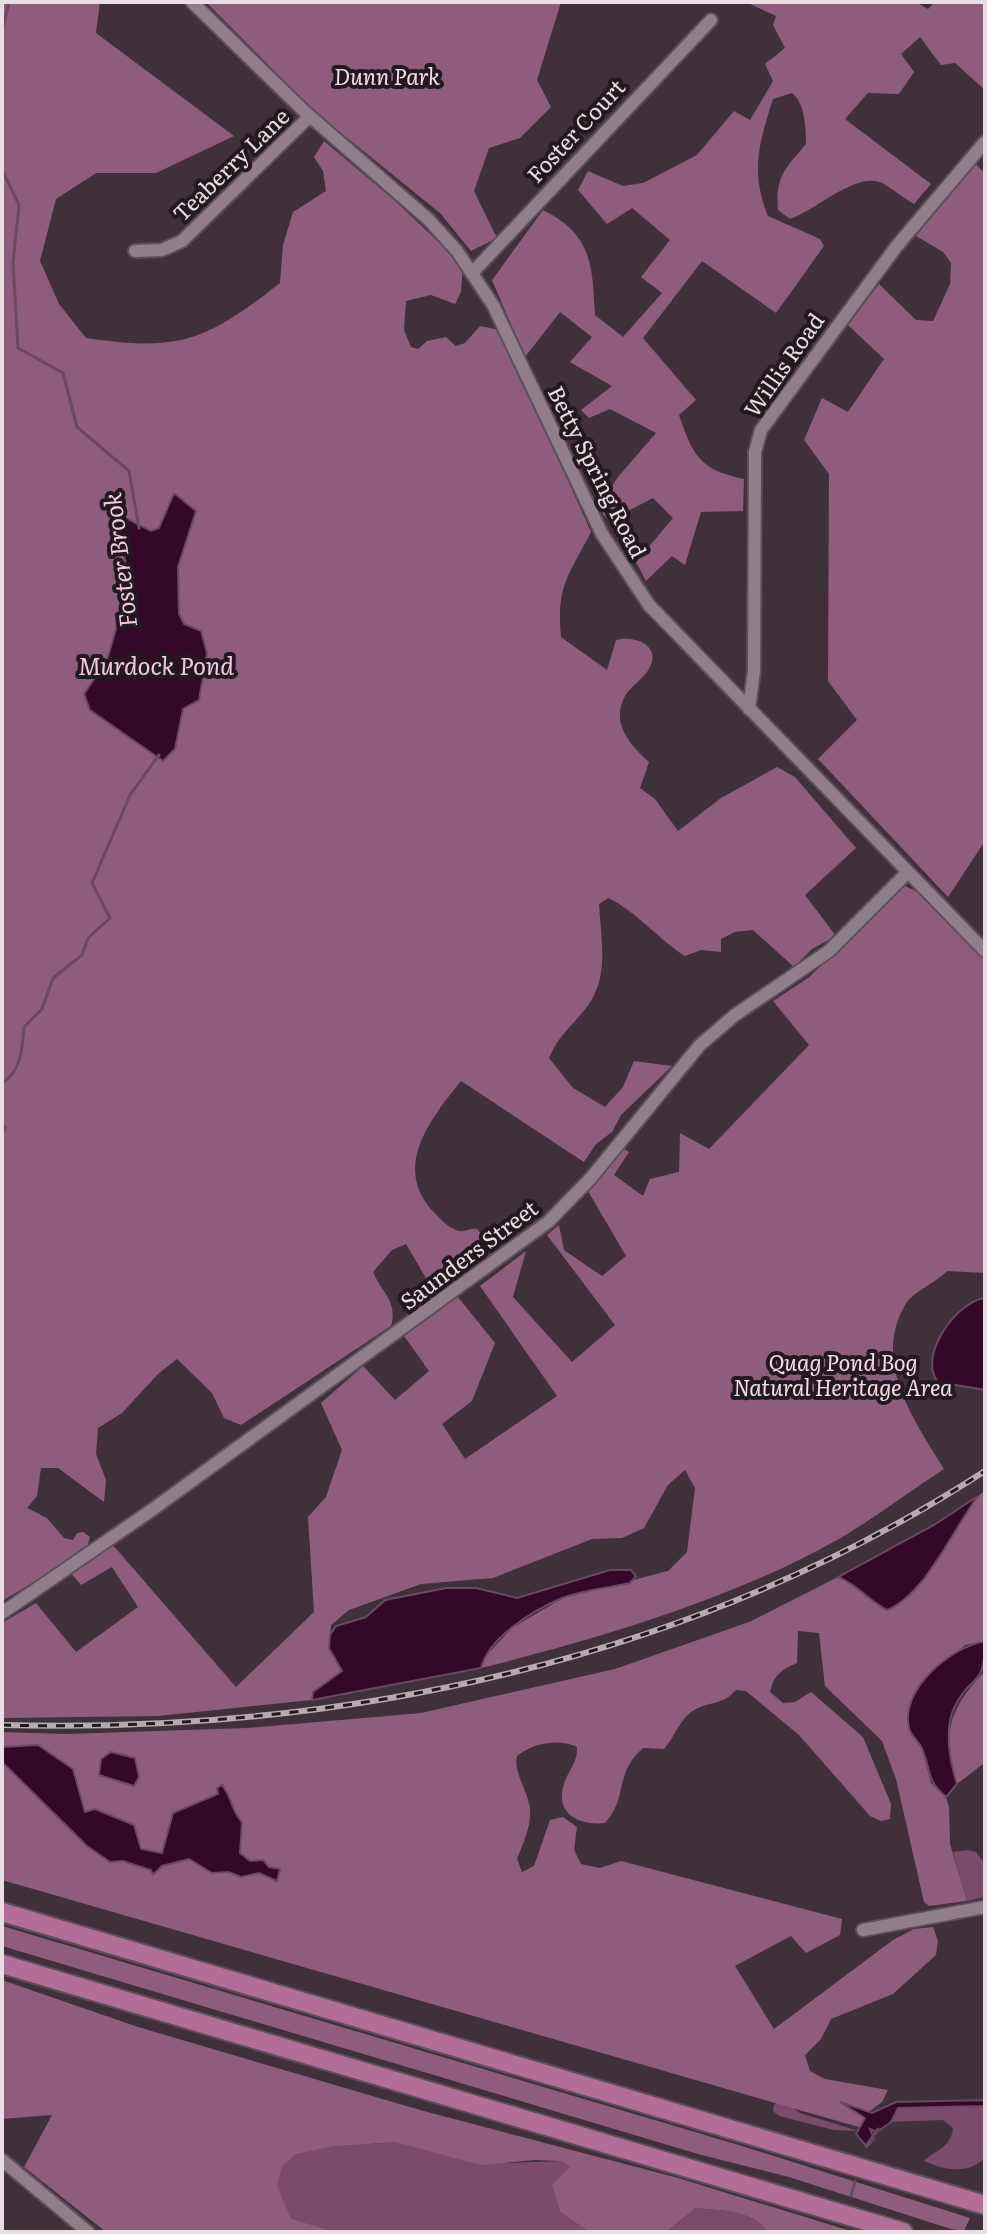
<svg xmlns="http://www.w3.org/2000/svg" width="987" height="2234" viewBox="0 0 987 2234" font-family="Literata,serif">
<rect width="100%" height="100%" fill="#40303a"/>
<!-- green -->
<path fill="#7a4c69" d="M968,1850L976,1852L985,1864V1897L967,1901L953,1852Z
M782,2099L800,2113L858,2131L834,2130L779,2116L773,2111L774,2105Z
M985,2106V2158C967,2175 945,2170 924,2161C935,2150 951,2148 953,2128L943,2120L891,2122L898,2108Z
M246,2139L329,2147L395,2142L510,2163L561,2161L571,2167L561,2178L560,2210L589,2232H281Z
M696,2208C722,2211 751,2209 768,2232H666Z"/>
<!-- forest -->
<path fill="#8f5d7c" d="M2,2H100L96,33L234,136L156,173H96L56,199L40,261L59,304L86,338C180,352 206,341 280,283L283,245L293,212L326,191L323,171L314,157L324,141L394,200L463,265L461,292L455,304L431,295L406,301L404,330L411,347L418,349L427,341L446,337L456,346L465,343L480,326L500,330L591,532C569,575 556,586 561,637L607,670L616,640C633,635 661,644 650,667C645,678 631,686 625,696C610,723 631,746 649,762L640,788L655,799L678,831L721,798L777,767L795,777L856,848L805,895L836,936L812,949L794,967L753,930L735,932L721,939V952L701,950L685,956C658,939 636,911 608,898L599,904C601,941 610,977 586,1008C572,1026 558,1036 549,1058L573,1088L605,1107L623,1087L634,1061L672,1066L621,1115L612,1132L596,1144L584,1162L461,1081C433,1116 393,1164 430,1208C438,1216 447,1228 459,1231C465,1232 471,1228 477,1229L482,1235C480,1262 454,1277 433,1290L406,1244L392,1250L373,1272C382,1293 398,1301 391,1326L241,1425L224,1418L212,1393L177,1359L158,1374L122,1413L98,1428L96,1454L106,1480L104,1502L58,1468H41L37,1496L27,1508L47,1518L64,1538L73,1540L77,1533L83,1532L90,1537L86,1551L2,1601Z
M206,2H561L537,80L551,107L520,138L489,148L474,191L497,238L471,251L440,213L315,112Z
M746,2H916L928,9L935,2H985V90L955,63L941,65L920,37L901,54L914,72L899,94L868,93L845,119L931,184L914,204C903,198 893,189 882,183C857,171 816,210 790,219L778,210C775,176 786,168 806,144C806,128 805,103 792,93L773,99C759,143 750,171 768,216L820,239L824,246L776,313L702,261L643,338L696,400L679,415C693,456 700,470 744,479L743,511L701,512L685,565L672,556L646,581L636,562L673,518L653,498L609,521L598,508L618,477L656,433L610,409L589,418L581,410L612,386L570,362L592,337L560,312L525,357L492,280L543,210C593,235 592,265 595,315L623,337L662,293L641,277L670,240L632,208L607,224L578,190L588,171L623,186L643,183L697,155L734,111L750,120L773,81L765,64L785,48L773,25L776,16Z
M976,164L985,174V841L948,897L818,759L857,720L828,681L829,474L804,440L822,398L848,412L884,359L848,325L879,284L916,320L933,321L950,284L951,263L943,252L916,236Z
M905,886L920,893L985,958V1273L947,1271C936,1283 912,1292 905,1305C872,1362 914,1420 944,1469C908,1492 874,1519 837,1540C735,1598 595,1640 481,1668L483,1659L512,1628L563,1598L668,1571L687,1552L695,1488L685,1470L668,1485L644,1528L622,1538L592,1539L493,1578L421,1584L349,1610L331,1625L329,1648L342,1671L313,1692L312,1700L158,1716L2,1718V1623L36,1603L76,1652L138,1607L112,1567L81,1585L69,1571L112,1544L236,1687L314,1612L308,1517L326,1497L342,1450L321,1403L363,1366L395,1400L429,1371L404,1336L458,1297L495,1343L472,1401L442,1424L465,1459L557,1396L480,1286L526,1251L513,1297L572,1362L615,1325L547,1235L559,1225L564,1250L602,1276L626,1256L588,1191L623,1148L629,1152L614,1175L643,1196L650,1179L679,1172L680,1133L709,1149L809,1045L773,1001L808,978Z
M985,1491V1641L965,1645L913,1699L909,1714V1729L922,1749L931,1783L946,1797L949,1807L950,1844L967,1901L929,1906L924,1902L896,1779L882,1741L825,1686L819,1633L798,1631L797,1663C781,1670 774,1675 770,1692L783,1703L795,1702L811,1692L863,1737L891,1804L890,1819L881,1821L870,1816L799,1735L746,1691L736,1690C723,1705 712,1701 696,1709C681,1716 675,1737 664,1749L643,1748C613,1775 629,1796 605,1823C580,1826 554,1814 564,1784C568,1771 578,1762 577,1747C558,1738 533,1743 517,1756C513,1773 529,1792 530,1810C531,1828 523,1843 517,1859L522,1872L534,1866L550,1820L563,1817L577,1827L574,1850L581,1864L600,1868L621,1861L842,1919L840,1935L806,1953L791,1936L735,1966L774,2029L893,1940L914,1929L933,1927L938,1941L936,1955L893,1994L831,2019L821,2039L805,2055L810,2071L825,2079L888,2090L882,2102L867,2113L857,2107L865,2118L862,2128L2,1880V1732L66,1734L247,1728L421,1713L615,1669L749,1622L838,1577C868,1589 863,1602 898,1605L978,1496Z
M985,1671V1758L983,1764L957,1784C941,1733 949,1709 985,1671Z
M2,1926L742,2146L970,2218L964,2231L951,2229L789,2177L698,2154L2,1946Z
M2,1980L138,2027L420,2110L678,2178L854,2232H768C751,2209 722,2211 696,2208L666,2232H589L560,2211L552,2185L570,2167L561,2161L535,2160L481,2165L395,2142L329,2147L296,2154L282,2166L277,2187L291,2219L335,2232H106L24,2167L52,2115L2,2119Z"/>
<!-- water -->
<path fill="#340927" stroke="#6a4960" stroke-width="2" d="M174,493L196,511L178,567L179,614L184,624L201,631L207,653L199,700L183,709L175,749L163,761L90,710L84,694L107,660L120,615L121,585L127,569L120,534L122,516L151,531L159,528Z
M985,1298V1390L938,1382C917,1356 957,1301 985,1298Z
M978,1496C953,1529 926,1594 887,1610C869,1601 858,1585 838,1577L934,1525Z
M610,1570H631L636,1576L630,1583C609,1588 582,1590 562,1598C534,1610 489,1637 481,1668L312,1700L313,1692L342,1671L329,1648L330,1635L336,1626L366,1617L385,1600L446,1588H476L517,1598Z
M985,1641C985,1690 970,1673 954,1708C944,1729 950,1763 957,1784L946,1797C925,1779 932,1771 922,1749C919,1741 910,1735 909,1728C900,1688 952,1647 985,1641Z
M38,1745L73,1769L85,1812L95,1809L134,1825L141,1849L162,1853L173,1813L218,1794L217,1788L222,1785C233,1798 230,1810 242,1822L240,1853L250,1861L263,1860L269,1867L280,1869L277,1881L259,1873L241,1877L229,1872L212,1873L189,1859L162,1866L153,1875L151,1870L123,1861L110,1862L87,1846L2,1762V1747Z
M111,1752L135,1758L139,1777L134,1786L99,1775L101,1759Z
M985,2100V2106L898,2108L891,2122L877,2132L870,2129L874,2139L867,2147L856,2134L865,2118L840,2102L872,2113L896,2102Z"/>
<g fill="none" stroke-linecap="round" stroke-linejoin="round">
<!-- stream -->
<path stroke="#6a4960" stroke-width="3" d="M2,31L9,2
M2,170L19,205L13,263L18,348L63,373L77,427L129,471L139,528
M2,1083C22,1071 22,1048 24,1027L42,1009L53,978L82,955L88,938L110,918L92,883L130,795L159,755
M2,1124L5,1128L2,1134
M866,2146L878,2129
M851,2196L855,2181"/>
<defs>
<path id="minor" d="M192,2L304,111L429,220L457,251L493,305L602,534L649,605L985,951
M135,251L162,250L182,241L310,116
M473,272L711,20
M749,709L754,671L755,452L761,430L896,247L985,142
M2,1613L149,1512L548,1222L590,1179L700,1045L735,1015L829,951L908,872
M863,1930L985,1907
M2,2160L88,2232"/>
<path id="highway" d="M2,1912L985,2205
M2,1964L903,2232"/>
</defs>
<!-- minor casing -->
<use href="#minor" stroke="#5d4f58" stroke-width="16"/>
<!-- highway casing -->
<use href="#highway" stroke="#5d4f58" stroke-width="22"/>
<!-- minor -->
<use href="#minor" stroke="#927e8a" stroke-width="12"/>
<!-- highway -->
<use href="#highway" stroke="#b26e99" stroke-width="18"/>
<defs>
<path id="rail" d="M2,1725C347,1734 693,1660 985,1471"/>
</defs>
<!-- rail casing -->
<use href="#rail" stroke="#b6aab1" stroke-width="6"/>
<!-- rail -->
<use href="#rail" stroke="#221a1f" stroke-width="3" stroke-dasharray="9" stroke-linecap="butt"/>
</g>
<g text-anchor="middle" stroke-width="8" stroke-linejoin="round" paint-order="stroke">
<!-- park labels -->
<g font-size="22" font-style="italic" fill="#fadaed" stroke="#221a1f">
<text x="387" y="85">Dunn Park</text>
<text x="843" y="1371">Quag Pond Bog<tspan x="843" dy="25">Natural Heritage Area</tspan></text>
</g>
<!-- street labels -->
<g font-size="22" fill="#e9dee4" stroke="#221a1f">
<text transform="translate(576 131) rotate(-47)" y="8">Foster Court</text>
<text transform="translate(231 165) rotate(-44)" y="8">Teaberry Lane</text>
<text transform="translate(784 365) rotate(-55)" y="8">Willis Road</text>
<text transform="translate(597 472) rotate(63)" y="8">Betty Spring Road</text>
<text transform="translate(469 1255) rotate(-37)" y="8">Saunders Street</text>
</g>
<!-- water labels -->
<g font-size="24" font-style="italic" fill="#f7c7e3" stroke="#221a1f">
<text transform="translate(121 560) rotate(-97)" y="8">Foster Brook</text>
<text x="156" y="675">Murdock Pond</text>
</g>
</g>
<!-- border -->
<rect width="987" height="2234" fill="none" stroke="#e9dee4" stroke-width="8"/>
</svg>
